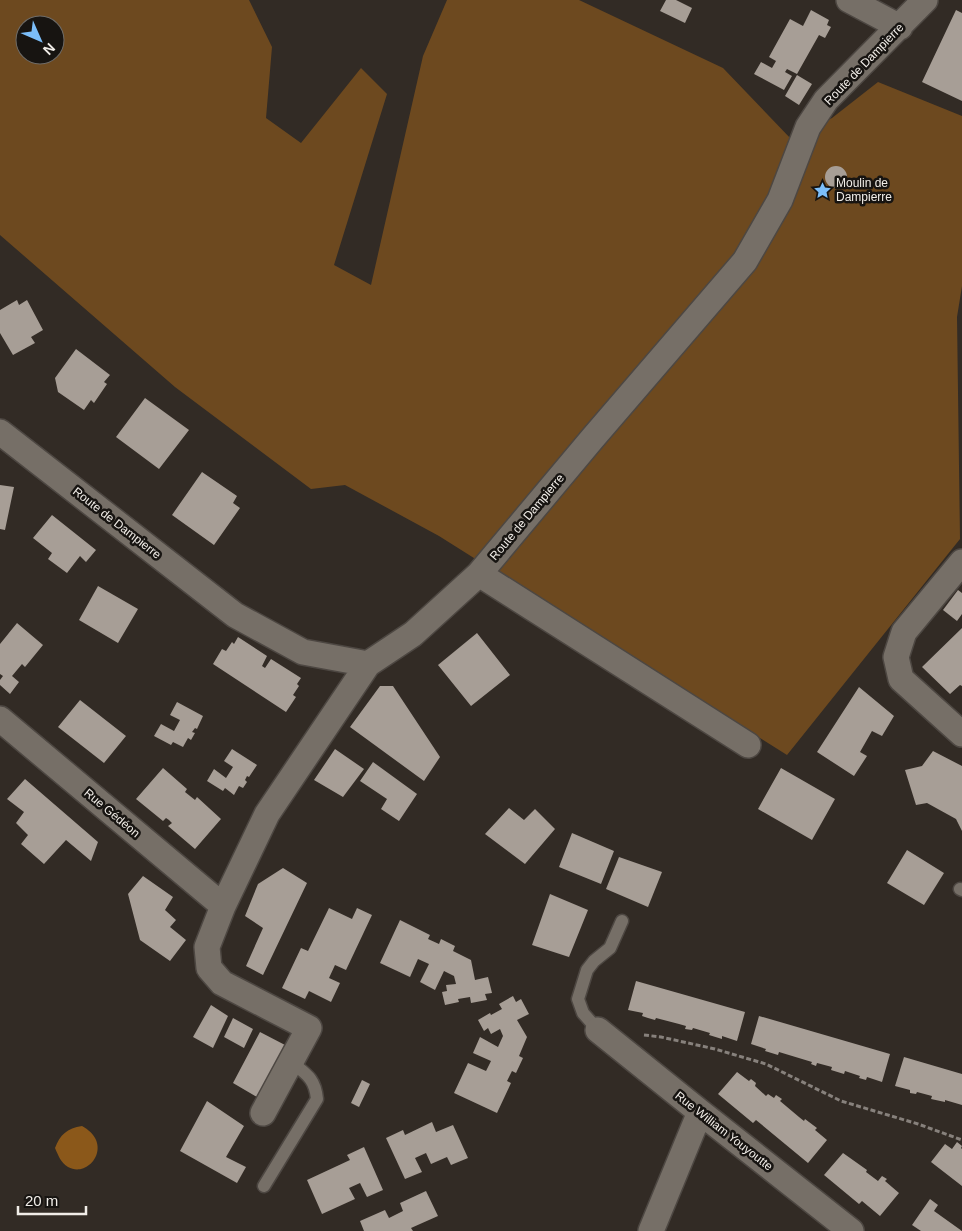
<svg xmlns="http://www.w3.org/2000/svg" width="962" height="1231" viewBox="0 0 962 1231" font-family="Helvetica,sans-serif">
<rect width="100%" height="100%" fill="#322b25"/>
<!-- forest -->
<path fill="#6d491f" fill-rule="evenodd" d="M0,0H249L272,47L266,118L301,143L361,68L387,94L334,265L371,285L423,56L447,0H579L723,68L792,140L832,118L878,82L962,116V286L957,317L960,539L787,755L439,536L345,485L311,489L175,387L0,235ZM25,25H55V55H25Z"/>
<!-- water -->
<path fill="#8b581a" d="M82,1126C115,1144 89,1179 68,1167C61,1163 58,1155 55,1148C60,1135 67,1128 82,1126Z"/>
<!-- building -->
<path fill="#a79e96" d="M666,0H676L692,8L685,23L660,11Z
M811,10L829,20L827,25L831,27L825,38L819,35L797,74L787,69L785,72L792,76L784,90L754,74L761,62L772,68L776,61L769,57L790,19L803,26Z
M956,10L962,13V101L922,82Z
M797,75L812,84L799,105L785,96Z
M825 177a11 11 0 1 1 22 0a11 11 0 1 1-22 0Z
M17,300L19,305L27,300L43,330L31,337L35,343L13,355L0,333V310Z
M76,349L110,375L104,382L107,384L94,403L91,400L84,410L58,392L55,378Z
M145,398L189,430L159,469L116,437Z
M202,472L237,496L233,503L240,508L214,545L172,515Z
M0,485L14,487L5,530L0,529Z
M52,515L96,550L86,562L80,556L67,573L48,559L52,553L33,538Z
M98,586L138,609L118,643L79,620Z
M958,590L962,593V614L957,621L943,610Z
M17,623L43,645L25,667L22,664L12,676L19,682L10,694L0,685V680L3,676L0,674V644Z
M962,628V686L960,685L950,694L922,667Z
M477,633L510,675L471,706L438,665Z
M238,637L267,656L262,666L265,668L271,659L301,678L297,684L299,686L293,695L296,697L286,712L213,664L222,649L226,651L232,642L234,644Z
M380,686H393L440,757L424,781L350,727Z
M859,687L894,716L882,736L872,731L860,752L867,756L854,776L817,752Z
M80,700L126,736L104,763L58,727Z
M177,702L203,716L197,729L195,728L192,732L195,733L191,740L188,738L183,747L173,742L171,745L154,736L161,724L174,731L180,720L170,715Z
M232,749L257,765L249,777L247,776L245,780L247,782L243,788L239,786L234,795L225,788L223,791L207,781L214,769L226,778L233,767L224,761Z
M335,749L364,769L343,797L314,780Z
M933,751L962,766V831L956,819L927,803L916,805L905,770L922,766Z
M373,762L417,794L399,821L381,809L387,799L360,781Z
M163,768L187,789L185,792L195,800L197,797L221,819L195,849L168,826L172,823L169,820L166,818L163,821L136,799Z
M781,768L835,799L812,840L758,809Z
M25,779L98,842L91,861L66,840L44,864L21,844L28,835L16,823L24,812L7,799Z
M509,808L524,820L535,809L555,829L525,864L485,834Z
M572,833L614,851L601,884L559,867Z
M907,850L944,873L924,905L887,883Z
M619,857L662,872L648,907L606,889Z
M283,868L307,883L263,975L246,966L263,928L245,916L258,884Z
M143,876L173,897L165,910L176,920L170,927L186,940L170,961L140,940L128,894Z
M550,894L588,910L569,957L532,945Z
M329,908L352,919L357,908L372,915L346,970L335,965L329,978L340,983L331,1002L309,991L305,999L282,988L301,948L308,951Z
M400,920L430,935L428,939L439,944L441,939L455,946L453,951L471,960L475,980L488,977L492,993L485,994L487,1000L471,1003L470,997L458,999L459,1002L445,1005L442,992L447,991L446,985L456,984L454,976L444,971L435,990L420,982L429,964L418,959L410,977L380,963Z
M636,981L745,1012L737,1041L722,1036V1039L709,1035L710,1033L693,1028L692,1030L685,1029L686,1026L679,1024L656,1018L655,1020L648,1018L642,1016L643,1013L628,1010Z
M513,996L516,1002L521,999L529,1014L517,1020L527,1037L519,1056L523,1058L516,1073L512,1071L507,1081L511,1083L497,1113L454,1093L468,1063L486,1071L491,1061L473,1053L480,1037L498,1047L503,1036L500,1029L491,1034L488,1028L484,1031L478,1020L490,1013L491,1015L502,1009L499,1004Z
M211,1005L228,1016L213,1048L193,1037Z
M759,1016L890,1054L882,1082L867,1077L866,1080L859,1078L860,1076L845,1071L844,1074L831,1070L832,1067L817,1063L816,1066L811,1064L812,1062L779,1052L778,1055L765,1051L766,1049L751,1044Z
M233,1018L253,1029L244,1048L224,1037Z
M260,1032L285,1045L257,1097L233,1083Z
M904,1057L962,1074V1105L945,1100V1102L931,1099L932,1096L917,1092L916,1094L910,1093V1090L895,1086Z
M737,1072L749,1081L751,1079L756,1083L755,1086L766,1096L768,1094L774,1098L776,1095L782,1099L780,1101L799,1117L804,1121L805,1119L817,1128L815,1130L827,1140L808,1163L756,1120L753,1123L718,1094Z
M362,1080L370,1084L359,1107L351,1103Z
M207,1101L244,1126L226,1157L246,1167L237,1183L180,1151Z
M432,1122L436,1132L453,1125L468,1158L451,1165L447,1157L431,1164L426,1153L415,1158L422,1172L405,1179L386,1138L403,1130L405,1135Z
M957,1142L962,1146L961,1148L962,1149V1186L931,1162L945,1144L952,1149Z
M364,1147L383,1190L367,1197L360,1183L349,1188L355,1199L322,1214L307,1180L350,1160L347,1155Z
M843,1153L867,1170L866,1172L878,1181L882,1176L887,1179L885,1181L899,1193L880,1216L862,1201L859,1204L824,1175Z
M426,1191L438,1216L411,1228L413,1231H364L360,1221L385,1210L389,1218L403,1211L400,1203Z
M930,1199L938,1205L934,1211L962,1231H921L912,1225Z"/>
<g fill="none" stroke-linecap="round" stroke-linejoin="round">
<defs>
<path id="lane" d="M960,889L962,890
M598,1030L583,1013L578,999L587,970L594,961L610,948L622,921
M264,1186L317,1099C315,1078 306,1074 291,1062"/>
<path id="street" d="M849,0L900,27
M0,432L235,615L303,652L368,664L413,634L479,574L592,439L745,261L780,200L808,127L826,100L925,0
M962,562L904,632L896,657L901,679L962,734
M479,574L748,745
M0,719L223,906L267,814L368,664
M223,906L207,947L209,968L222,983L309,1028L263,1113
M598,1030L700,1112L851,1231
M651,1231L700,1112"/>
</defs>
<!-- lane casing -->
<use href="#lane" stroke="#4d4742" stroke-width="15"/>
<!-- street casing -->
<use href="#street" stroke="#4d4742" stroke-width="28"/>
<!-- path -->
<path stroke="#87817c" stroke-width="3" stroke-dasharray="5 2.5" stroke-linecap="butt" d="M644,1035L661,1037L715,1049L766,1064L841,1101L918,1124L962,1140"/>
<!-- lane -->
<use href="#lane" stroke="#766f67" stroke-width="12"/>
<!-- street -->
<use href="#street" stroke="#766f67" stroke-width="25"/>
</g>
<!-- icons -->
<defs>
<symbol id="sight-bare" viewBox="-9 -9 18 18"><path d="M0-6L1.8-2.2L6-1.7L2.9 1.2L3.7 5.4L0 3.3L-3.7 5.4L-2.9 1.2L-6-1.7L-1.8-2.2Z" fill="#7cbef9" stroke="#171411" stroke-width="2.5" paint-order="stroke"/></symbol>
</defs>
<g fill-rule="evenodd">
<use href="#sight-bare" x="810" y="178" width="25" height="25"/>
</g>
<g text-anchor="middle" stroke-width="5" stroke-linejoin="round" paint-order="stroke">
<!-- street labels -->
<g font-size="12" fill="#f1ede8" stroke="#171411">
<text transform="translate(864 64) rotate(-46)" y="4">Route de Dampierre</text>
<text transform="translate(527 517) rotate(-50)" y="4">Route de Dampierre</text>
<text transform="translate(117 523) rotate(38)" y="4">Route de Dampierre</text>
<text transform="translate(112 813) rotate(40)" y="4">Rue Gédéon</text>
<text transform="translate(724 1131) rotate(38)" y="4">Rue William Youyoutte</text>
</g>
<!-- poi labels -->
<g font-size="12" fill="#f1ede8" stroke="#171411" text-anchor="start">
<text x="836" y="187">Moulin de<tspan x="836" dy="14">Dampierre</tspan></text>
</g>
</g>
<!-- north arrow -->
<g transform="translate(40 40) rotate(135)"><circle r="24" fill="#171411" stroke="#6e6b67"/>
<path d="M0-4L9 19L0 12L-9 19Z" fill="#7cbef9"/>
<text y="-8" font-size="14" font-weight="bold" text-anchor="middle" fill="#f1ede8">N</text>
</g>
<!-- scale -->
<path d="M18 1206v8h68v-8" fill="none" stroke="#f1ede8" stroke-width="2.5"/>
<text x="25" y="1206" font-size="15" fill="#f1ede8" stroke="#171411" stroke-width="4" paint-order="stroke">20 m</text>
</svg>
